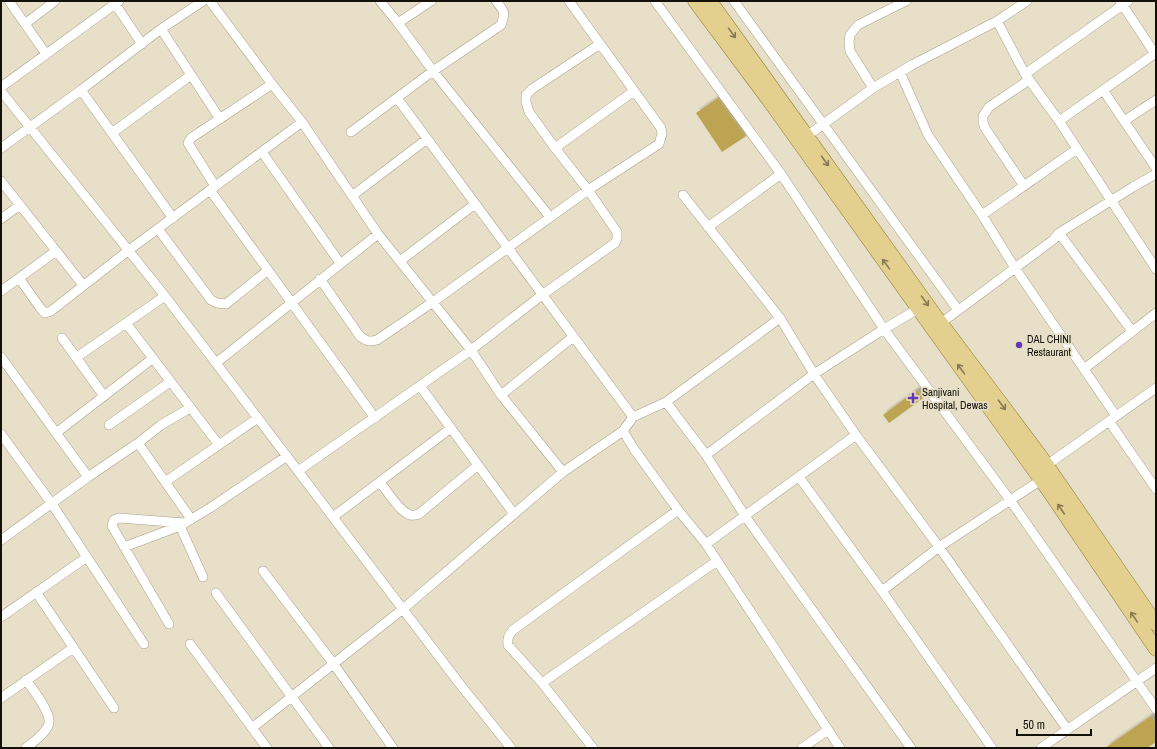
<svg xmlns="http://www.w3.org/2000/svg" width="1157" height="749" viewBox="0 0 1157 749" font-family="'Archivo Narrow',sans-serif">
<defs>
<filter id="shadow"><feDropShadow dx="3.5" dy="-3.5" stdDeviation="1" flood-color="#0004"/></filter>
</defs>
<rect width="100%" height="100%" fill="#e7dfc7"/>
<!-- building -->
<path fill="#bca453" filter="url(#shadow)" d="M718,98L746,136L722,152L696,113Z
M917,390L923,398L889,423L883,415Z
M1151,716L1156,723V742L1147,748H1105Z"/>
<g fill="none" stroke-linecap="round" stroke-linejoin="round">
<defs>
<path id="street" d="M9,1L46,54
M113,1L142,44
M210,1L272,84
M380,1L398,23L431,1
M655,1L781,174L884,329L1010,500L1156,709
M734,1L958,310
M1120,1L1155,54
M398,23L433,71L550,217
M25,24L55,1
M161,29L220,119
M1156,53L1059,121L1156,269
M900,72L928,135L982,215
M1025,74L997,21L1027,1
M1,87L119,1
M873,88L850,51L849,42L850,35L858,25L906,1
M81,90L173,218
M1103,90L1156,168
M1,91L165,296L459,683L511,748
M397,98L633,417L623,431L634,449L678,510
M1059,121L1025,74L1128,1
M1124,121L1156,100
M351,132L433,71L501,25C506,12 504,11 496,1
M112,133L191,75
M807,136L873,88L912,65L997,21
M1,148L81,90L161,29L203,1
M555,148L634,91
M1077,149L982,215L1015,268L1116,416
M262,152L340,263
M1,181L83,285
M215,186L188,143L191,138L272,84L302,122L378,234L471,350L501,395L563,472
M1024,186L985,128L983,122V116L989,107L1029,80
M210,190L375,418
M683,195L780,318L814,374L856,435L939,547L1067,729
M352,196L427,139
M1,219L20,205
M708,227L781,174
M158,229L211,300L217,303L226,304L267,271
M1059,233L1132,331
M400,261L475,204
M19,278L41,309L45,313L51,311L129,250L302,122
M320,279L359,335C365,341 369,342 377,340L433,302L588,190L659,144L662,134L661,128L569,1
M1,291L56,251
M126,323L219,445
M941,323L1053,240L1059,233L1133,187L1156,174
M62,338L104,396
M1,357L88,477
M77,357L165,296
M216,363L378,234
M1084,369L1156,313
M420,386L514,514
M501,395L573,337
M666,402L706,455L745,516L911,748
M190,408L161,425L138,443L191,519
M633,417L666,402L780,318
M1109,421L1156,489
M109,425L170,382
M56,433L152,359
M1,434L52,504L144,644
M706,455L814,374L884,329L918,309
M1047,465L1156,388
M298,471L471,350L542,295L615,243L617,239V232L588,190L555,148L529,112L526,102V95L532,89L600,44
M799,477L882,591
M165,482L258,418
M380,482C387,491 399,511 410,515C413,516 416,515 419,514L478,465
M333,517L451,428
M180,526L203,577
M1,540L88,477L138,443
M124,547L180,526L210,508L287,456
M263,571L333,663L393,748
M36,592L114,708
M216,593L329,748
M1,617L87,557
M169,624L112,526L114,520L119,518L185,523
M190,644L267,748
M542,683L717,561
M1,698L73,648
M252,728L403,609L563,472L623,431
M26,748C33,742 44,735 48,726C54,715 33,690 26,680
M593,748L542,683L508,645C507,638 509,635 513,630L678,510L706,544
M802,748L828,730
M840,748L706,544L856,435
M992,748L882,591L939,547L1041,480
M1041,748L1156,668"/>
<path id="primary" d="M695,1L771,103L1049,491L1156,649
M710,1L934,314L1041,457L1156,624"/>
</defs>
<!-- street casing -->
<use href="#street" stroke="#a7a08a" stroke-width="10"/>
<!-- primary casing -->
<use href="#primary" stroke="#8e792f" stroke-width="15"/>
<!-- street -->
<use href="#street" stroke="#fff" stroke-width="9"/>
<!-- primary -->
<use href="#primary" stroke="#e3d08f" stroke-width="14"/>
</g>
<!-- one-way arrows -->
<defs><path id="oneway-shaft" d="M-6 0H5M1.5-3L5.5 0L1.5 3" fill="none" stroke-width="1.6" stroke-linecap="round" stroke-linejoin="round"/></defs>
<g stroke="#857a53">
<use href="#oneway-shaft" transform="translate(732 33) rotate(54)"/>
<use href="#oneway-shaft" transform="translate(825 161) rotate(54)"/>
<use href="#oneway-shaft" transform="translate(886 264) rotate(-126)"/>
<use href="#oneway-shaft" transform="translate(925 301) rotate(54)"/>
<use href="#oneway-shaft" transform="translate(961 369) rotate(-126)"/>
<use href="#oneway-shaft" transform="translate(1002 405) rotate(53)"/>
<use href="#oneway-shaft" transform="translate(1061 509) rotate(-124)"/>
<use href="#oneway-shaft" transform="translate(1134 617) rotate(-124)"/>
</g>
<!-- markers -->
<g fill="#6139b1" stroke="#e7dfc7" stroke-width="1.5">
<circle cx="1019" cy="345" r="4"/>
<path d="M911 392h4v4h4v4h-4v4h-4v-4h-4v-4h4z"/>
</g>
<g text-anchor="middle" stroke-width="3.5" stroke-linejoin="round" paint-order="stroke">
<!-- poi labels -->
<g font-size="11" fill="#131109" stroke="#e7dfc7" text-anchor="start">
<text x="1027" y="343">DAL CHINI<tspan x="1027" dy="13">Restaurant</tspan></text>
<text x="922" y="396">Sanjivani<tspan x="922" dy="13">Hospital, Dewas</tspan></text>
</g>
</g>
<!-- border -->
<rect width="1157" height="749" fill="none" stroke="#131109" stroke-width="4"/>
<!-- scale -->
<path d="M1017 729v6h74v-6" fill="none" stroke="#131109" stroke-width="2"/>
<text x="1023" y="729" font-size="12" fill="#131109" stroke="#e7dfc7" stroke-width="3" paint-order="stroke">50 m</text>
</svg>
